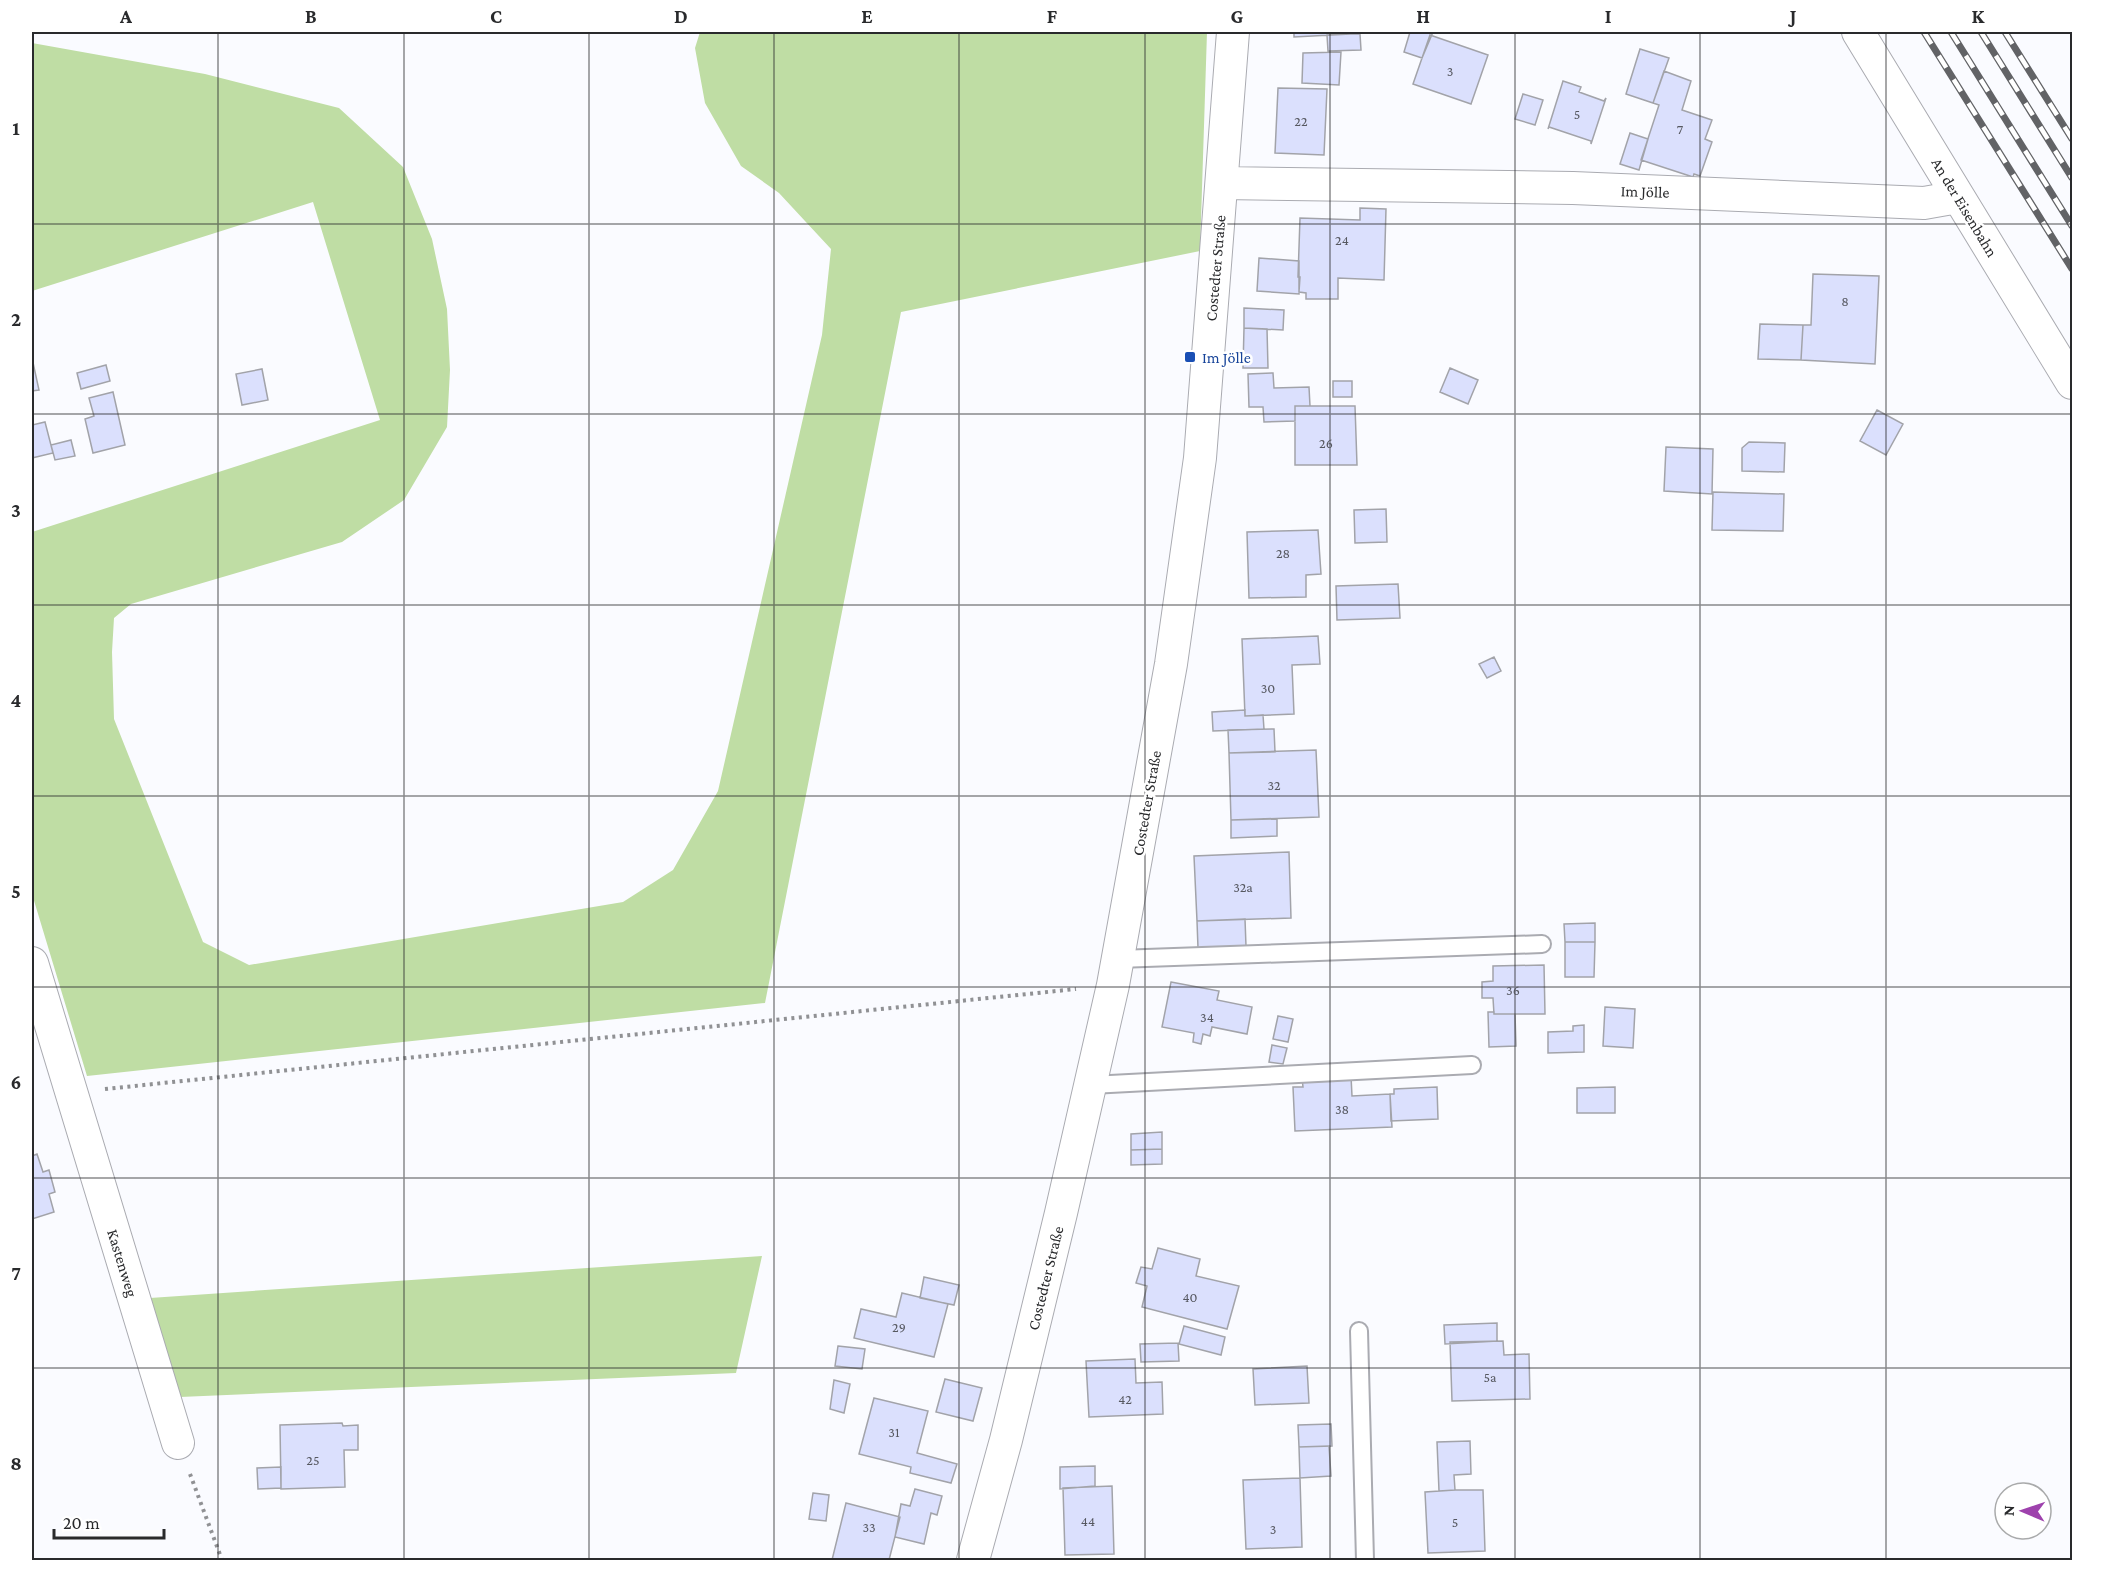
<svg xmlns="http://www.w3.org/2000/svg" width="2104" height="1592" viewBox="0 0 2104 1592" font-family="'Crimson Pro',serif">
<rect width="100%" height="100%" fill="#fafbff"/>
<!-- green -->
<path fill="#bfdda4" d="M700,32H1207L1200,251L901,312L765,1003L87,1076L32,894V532L380,420L313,202L32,291V43L205,74L339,108L403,167L432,239L447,309L450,370L447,427L404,500L342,542L131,604L114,618L112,652L114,719L203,942L249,965L623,902L673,870L718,791L822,335L831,249L779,193L741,166L705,103L695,48Z
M762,1256L736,1373L180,1397L150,1298Z"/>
<!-- building -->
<path fill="#dbe0fd" stroke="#a2a3a9" stroke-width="1.5" d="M1294,32H1350V34L1294,37Z
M1410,32H1433L1422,58L1404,52Z
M1350,34H1360L1361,50L1328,51L1327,35Z
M1430,35L1488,55L1471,104L1413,84Z
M1640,49L1669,58L1653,103L1626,94Z
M1341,52L1339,85L1302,83L1303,53Z
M1664,71L1691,81L1682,110L1712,120L1705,139L1712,142L1700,176L1694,174L1693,177L1641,160L1659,105L1653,103Z
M1563,81L1581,87L1579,92L1604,101L1606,98L1591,144V141L1549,127L1548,129Z
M1278,88L1327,89L1324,155L1275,153Z
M1523,94L1543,100L1535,125L1515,119Z
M1630,133L1648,139L1639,170L1620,164Z
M1360,208L1386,209L1384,280L1338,278V299H1306V293L1299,292L1300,277H1298L1300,218L1360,220Z
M1259,258L1299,261V294L1257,291Z
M1813,274L1879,276L1875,364L1801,360L1803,325H1811Z
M1244,308L1284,310L1283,330L1244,328Z
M1760,324L1803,325L1801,360L1758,359Z
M1244,328L1267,329L1268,368H1243Z
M32,358L39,390L32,391Z
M106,365L110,381L81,389L77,373Z
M1450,368L1478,380L1468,404L1440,392Z
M262,369L268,400L242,405L236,374Z
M1273,373L1274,388L1309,387L1310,406H1295V421L1264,422L1263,407H1249L1248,374Z
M1333,381H1352V397H1333Z
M113,392L125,445L93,453L85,419L94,416L89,398Z
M1295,406H1355L1357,465H1295Z
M1877,410L1903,424L1886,455L1860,441Z
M45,422L53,453L32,458V425Z
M71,440L75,456L55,460L51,445Z
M1749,442L1785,443L1784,472L1742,471V448Z
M1666,447L1713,449L1712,494L1664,491Z
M1713,492L1784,494L1783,531L1712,530Z
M1386,509L1387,542L1355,543L1354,510Z
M1318,530L1321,574L1306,575V597L1249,598L1247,532Z
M1398,584L1400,618L1337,620L1336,586Z
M1318,636L1320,664L1292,665L1294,714L1245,716L1242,639Z
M1494,657L1501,671L1487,678L1479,664Z
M1245,710V716L1263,715L1264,729L1213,731L1212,712Z
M1274,729L1275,752L1229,753L1228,730Z
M1316,750L1319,817L1231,820L1229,753Z
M1277,819V836L1231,838V820Z
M1289,852L1291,918L1197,921L1194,856Z
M1245,919L1246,946L1198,948L1197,921Z
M1595,923V942H1565L1564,924Z
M1565,942H1595L1594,977H1565Z
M1544,965L1545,1014H1494L1493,998H1482V982L1493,981V966Z
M1171,982L1219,991L1217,1000L1252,1007L1247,1034L1212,1027L1210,1036L1203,1034L1201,1044L1193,1042L1194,1033L1162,1027Z
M1605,1007L1635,1009L1633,1048L1603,1046Z
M1488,1012H1494V1014H1515L1516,1046L1489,1047Z
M1278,1016L1293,1019L1288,1042L1273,1039Z
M1584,1025V1052L1548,1053V1032L1573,1031V1026Z
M1272,1045L1287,1048L1283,1064L1269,1062Z
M1351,1076L1352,1096L1390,1094L1392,1127L1295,1131L1293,1087H1303L1302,1078Z
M1437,1087L1438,1119L1391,1121L1390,1094H1394V1089Z
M1615,1087V1113H1577V1088Z
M1162,1132V1149L1131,1150V1134Z
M1162,1149V1164L1131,1165V1150Z
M37,1154L43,1172L49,1170L55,1192L49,1194L54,1212L32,1219V1156Z
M1158,1248L1200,1259L1196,1276L1239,1286L1227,1329L1142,1307L1147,1286L1136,1283L1141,1267L1152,1269Z
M924,1277L959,1285L954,1305L920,1298Z
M902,1293L948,1304L934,1357L854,1338L861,1309L896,1317Z
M1497,1323V1341L1445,1344L1444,1325Z
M1184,1326L1225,1337L1221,1355L1179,1344Z
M1503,1341L1504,1355L1529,1354L1530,1399L1452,1401L1450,1342Z
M1178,1343L1179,1361L1141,1362L1140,1344Z
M838,1346L865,1349L862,1369L835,1366Z
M1135,1359L1136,1383L1162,1382L1163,1414L1089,1417L1086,1361Z
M1307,1366L1309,1403L1255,1405L1253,1369Z
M945,1379L982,1388L973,1421L936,1412Z
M834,1380L850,1384L844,1413L830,1409Z
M874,1398L928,1411L917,1453L957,1464L951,1483L910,1473L911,1467L859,1454Z
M342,1423L343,1426L358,1425V1450H344L345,1487L281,1489L280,1425Z
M1331,1424L1332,1446L1299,1447L1298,1425Z
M1470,1441L1471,1474L1454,1475L1455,1490L1439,1491L1437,1442Z
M1329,1446L1331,1476L1300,1478L1299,1447Z
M1095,1466V1486L1060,1489V1467Z
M281,1467V1488L258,1489L257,1468Z
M1300,1478L1302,1547L1246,1549L1243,1480Z
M1112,1486L1114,1554L1065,1555L1063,1488Z
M915,1489L942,1496L937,1515L931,1513L924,1544L895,1537L901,1504L910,1506Z
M1455,1490H1483L1485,1551L1428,1553L1425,1492Z
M813,1493L829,1495L826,1521L809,1519Z
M846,1503L900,1517L889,1560H832Z"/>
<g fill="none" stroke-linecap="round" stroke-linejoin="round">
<defs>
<path id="service" d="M1118,959L1542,944
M1091,1085L1472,1065
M1359,1331L1365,1560"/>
<path id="minor" d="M1858,32L2072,383
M1222,183L1573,188L1924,203L1958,197
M32,963L178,1443
M973,1560L1006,1440L1061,1213L1113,985L1171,664L1200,458L1233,32"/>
</defs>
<!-- service casing -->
<use href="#service" stroke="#aaabb1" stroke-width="20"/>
<!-- minor casing -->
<use href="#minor" stroke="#aaabb1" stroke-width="34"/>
<!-- path -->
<path stroke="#909194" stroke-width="4" stroke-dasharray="3 4.5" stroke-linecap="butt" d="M105,1089L1076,989
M190,1474L222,1560"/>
<!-- service -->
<use href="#service" stroke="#fff" stroke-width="16"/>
<!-- minor -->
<use href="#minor" stroke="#fff" stroke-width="32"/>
<defs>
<path id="rail" d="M1924,32L2072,269
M1951,32L2072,226
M1981,32L2072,178
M2005,32L2072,139"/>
</defs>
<!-- rail casing -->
<use href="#rail" stroke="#626366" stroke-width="7"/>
<!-- rail -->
<use href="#rail" stroke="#fff" stroke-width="4.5" stroke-dasharray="14" stroke-linecap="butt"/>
</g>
<!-- grid -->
<path fill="none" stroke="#292a2c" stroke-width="1.5" stroke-opacity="0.55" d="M218,32V1560M404,32V1560M589,32V1560M774,32V1560M959,32V1560M1145,32V1560M1330,32V1560M1515,32V1560M1700,32V1560M1886,32V1560M32,224H2072M32,414H2072M32,605H2072M32,796H2072M32,987H2072M32,1178H2072M32,1368H2072"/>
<!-- markers -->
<rect fill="#1a4fb4" stroke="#fff" stroke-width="2" x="1184" y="351" width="12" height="12" rx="3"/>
<g text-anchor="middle" stroke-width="5" stroke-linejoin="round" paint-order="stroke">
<!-- number labels -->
<g font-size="14" fill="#565860">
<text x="1450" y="76">3</text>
<text x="1577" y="119">5</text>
<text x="1301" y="126">22</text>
<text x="1680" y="134">7</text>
<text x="1342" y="245">24</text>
<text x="1845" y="306">8</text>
<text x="1326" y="448">26</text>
<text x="1283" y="558">28</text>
<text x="1268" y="693">30</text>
<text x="1274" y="790">32</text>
<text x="1243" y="892">32a</text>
<text x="1513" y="995">36</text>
<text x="1207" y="1022">34</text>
<text x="1342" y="1114">38</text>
<text x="1190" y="1302">40</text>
<text x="899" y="1332">29</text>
<text x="1490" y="1382">5a</text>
<text x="1125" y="1404">42</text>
<text x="894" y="1437">31</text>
<text x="313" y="1465">25</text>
<text x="1088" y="1526">44</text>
<text x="1455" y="1527">5</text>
<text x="869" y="1532">33</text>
<text x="1273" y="1534">3</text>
</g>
<!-- street labels -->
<g font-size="16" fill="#292a2c" stroke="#fff">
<text transform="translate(1645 191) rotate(2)" y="6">Im Jölle</text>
<text transform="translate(1965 207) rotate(59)" y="6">An der Eisenbahn</text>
<text transform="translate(1215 268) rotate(-85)" y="6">Costedter Straße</text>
<text transform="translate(1146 803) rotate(-80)" y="6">Costedter Straße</text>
<text transform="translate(123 1263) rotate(73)" y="6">Kastenweg</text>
<text transform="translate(1045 1278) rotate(-76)" y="6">Costedter Straße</text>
</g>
<!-- transit labels -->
<g font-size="16" fill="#164399" stroke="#fff" text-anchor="start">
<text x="1202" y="363">Im Jölle</text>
</g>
</g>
<!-- border -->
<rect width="2104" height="1592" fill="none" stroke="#ffffff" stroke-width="66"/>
<!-- north arrow -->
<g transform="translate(2023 1511) rotate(272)"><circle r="28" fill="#ffffff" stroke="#a9aaab" stroke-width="1.5"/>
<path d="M0-4.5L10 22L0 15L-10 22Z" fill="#9e42ad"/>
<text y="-9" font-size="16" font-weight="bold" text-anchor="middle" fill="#292a2c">N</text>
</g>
<!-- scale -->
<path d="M54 1529v9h110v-9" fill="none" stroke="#292a2c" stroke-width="3"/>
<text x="63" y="1529" font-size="18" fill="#292a2c" stroke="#ffffff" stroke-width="4.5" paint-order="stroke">20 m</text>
<rect x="33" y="33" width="2038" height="1526" fill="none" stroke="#292a2c" stroke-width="2"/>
<g font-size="20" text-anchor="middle" font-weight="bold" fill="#292a2c">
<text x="126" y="23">A</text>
<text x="311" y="23">B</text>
<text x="496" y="23">C</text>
<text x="681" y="23">D</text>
<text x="867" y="23">E</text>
<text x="1052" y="23">F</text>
<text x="1237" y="23">G</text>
<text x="1423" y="23">H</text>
<text x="1608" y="23">I</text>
<text x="1793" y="23">J</text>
<text x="1978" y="23">K</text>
<text x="16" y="135">1</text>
<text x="16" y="326">2</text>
<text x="16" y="517">3</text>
<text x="16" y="707">4</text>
<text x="16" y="898">5</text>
<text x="16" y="1089">6</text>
<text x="16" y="1280">7</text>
<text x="16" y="1470">8</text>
</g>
</svg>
